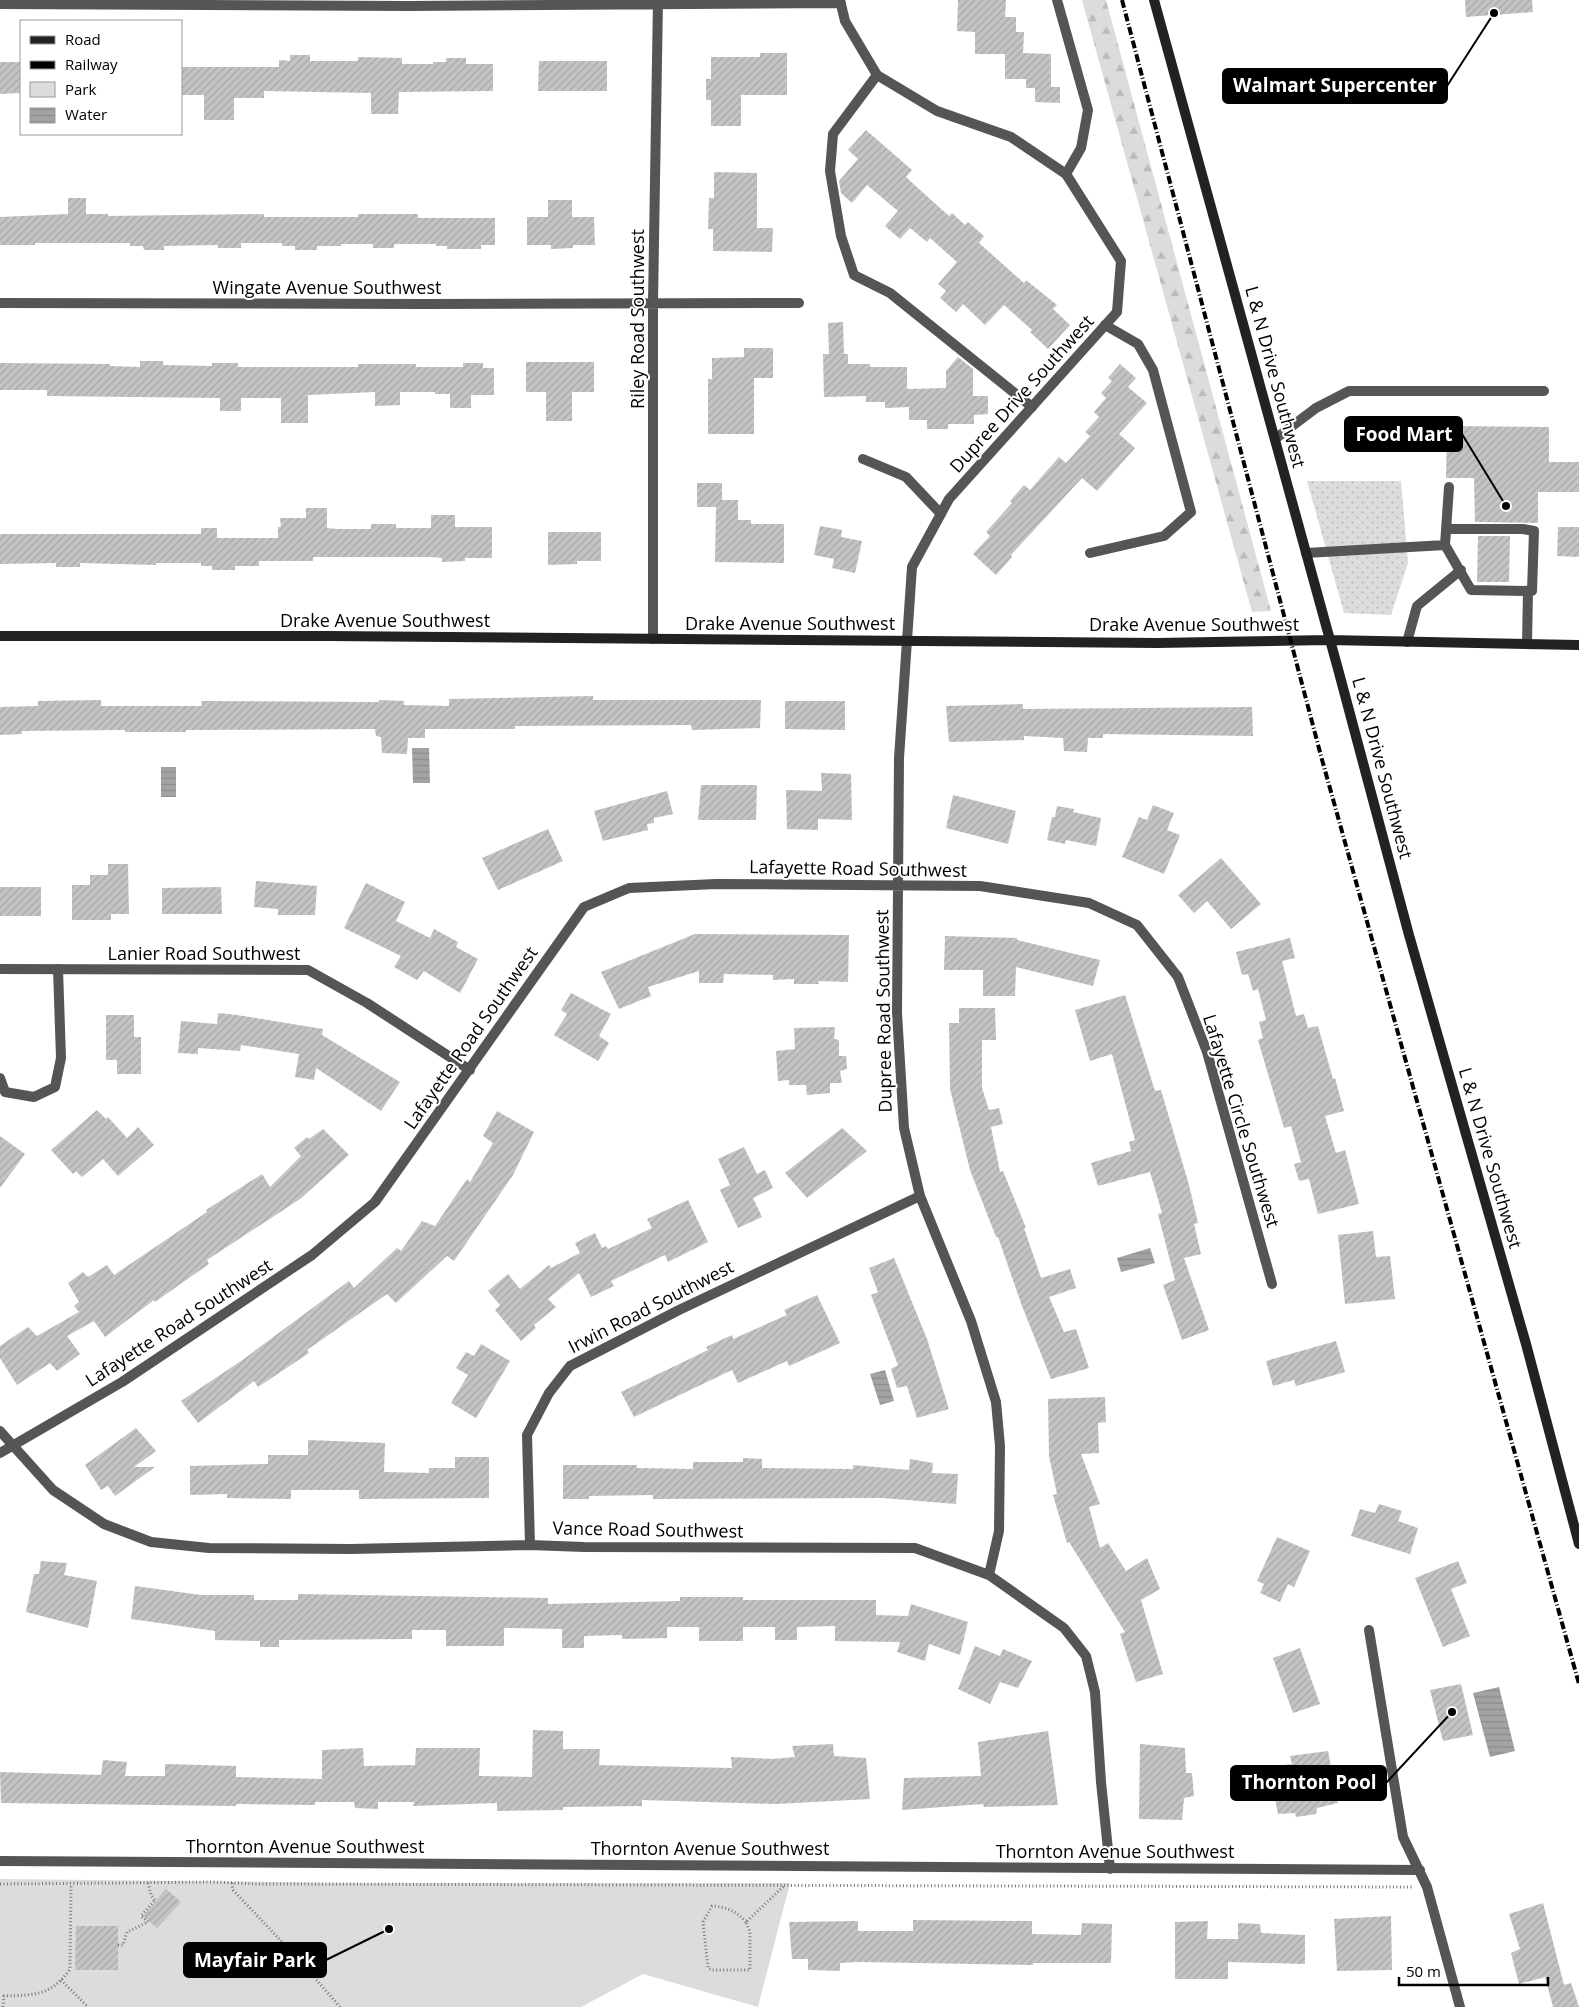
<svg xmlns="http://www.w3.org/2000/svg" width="1579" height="2007" viewBox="0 0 1579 2007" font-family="'Open Sans',sans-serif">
<defs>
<pattern id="grass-dots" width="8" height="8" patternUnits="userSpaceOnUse" patternTransform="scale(1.25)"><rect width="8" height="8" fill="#dcdcdc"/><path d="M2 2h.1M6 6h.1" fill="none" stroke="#bbb" stroke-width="1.8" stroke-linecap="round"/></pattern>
<pattern id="forest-firs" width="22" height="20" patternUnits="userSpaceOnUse" patternTransform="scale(1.25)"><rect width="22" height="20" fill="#dcdcdc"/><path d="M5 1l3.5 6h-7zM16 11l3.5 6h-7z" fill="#bbb"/></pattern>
<pattern id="water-rules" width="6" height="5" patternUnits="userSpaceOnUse" patternTransform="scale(1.25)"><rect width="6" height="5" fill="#a3a3a3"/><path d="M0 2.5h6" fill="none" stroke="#8b8b8b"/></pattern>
<pattern id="building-hatch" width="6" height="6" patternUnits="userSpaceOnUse" patternTransform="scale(1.25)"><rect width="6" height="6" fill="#c4c4c4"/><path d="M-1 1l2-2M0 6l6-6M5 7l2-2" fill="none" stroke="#a7a7a7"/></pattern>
</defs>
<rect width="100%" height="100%" fill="#fff"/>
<!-- grass -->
<path fill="url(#grass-dots)" d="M1307,481H1401L1408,563L1391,615L1344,613Z"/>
<!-- forest -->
<path fill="url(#forest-firs)" d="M1082,0H1106L1271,611L1252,612Z"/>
<!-- park -->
<path fill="#dcdcdc" d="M0,1879L373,1883H790L758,2007L643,1974L581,2007H0Z"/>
<!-- water -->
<path fill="url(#water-rules)" d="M412,748H429L430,783H413Z
M161,767H176V797H161Z
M1150,1248L1155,1263L1121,1272L1117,1258Z
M885,1370L894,1401L880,1405L870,1374Z
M1499,1687L1515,1751L1490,1757L1473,1693Z"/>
<!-- building -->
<path fill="url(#building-hatch)" d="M958,0H1006L1005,17H1016V32H1024L1023,53L1051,54V87H1060V103L1035,102V88H1026V79H1005V54H975V32L957,31Z
M1465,0H1532L1533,12L1466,17Z
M760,53H787V95H741V126H711V100H706V79H711V57H760Z
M290,55H310V61H358V57L402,58V64H433V62H446V58H466V64H493V91L399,92L398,114H371V93L264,91V98H234V120H204V95H181V67H279V60L290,61Z
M539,61H607V91H538Z
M0,62H21V93L0,94Z
M866,130L912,170L906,177L919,189L949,216L952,213L965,225L968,222L984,236L979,243L1024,283L1026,280L1057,305L1053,309L1070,325L1048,349L1030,332L1032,330L1004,305L985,325L963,304L956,312L940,298L946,291L938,284L957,262L930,238L927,242L910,228L900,239L885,226L898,211L867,185L852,203L841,193L839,181L858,159L848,150Z
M714,172L757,173V228H773L772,252L713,251V229H708L709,198H714Z
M68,198H86V214H108V216L264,214V217H358V214H418V218H495V245H481V249H447V246H436V244H394V248H373V244H341V246H317V250H295V246H282V243H241V248H218V245L164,246V250H144L143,246H130V243H35V245H0V217L68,214Z
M548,200H572V217H594L595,245H573V248L551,249V245H527V217H548Z
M843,322L844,354H848V364H870V367H907V389L946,388V371L958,357L973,369V396H988V414L974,415V424H948V429H927V420H909V407L885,408V402H866V396L824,397L823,354H829L828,323Z
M744,348H773V378H754V434H708V379H712V358L744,357Z
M140,361H163V365L212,366V363H238V367H358V364H416V367H463V363H483V368H494V395H471V408H450V394H435V392H400V405L375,406V392L308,395V423H281V398H241V411H220V398L47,396V390H0V363L110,364V366L140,367Z
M526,362H594V392H572V421H546V392H526Z
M1120,364L1136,378L1128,387L1147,403L1119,434L1135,448L1097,491L1082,478L1011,555L1012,557L996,575L973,554L990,536L986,532L1012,503L1010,501L1024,485L1030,490L1059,457L1066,463L1090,436L1085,432L1099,417L1094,412L1106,398L1101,393L1112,381L1108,378Z
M1447,426L1549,427V462H1579V492H1538V523L1475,522L1474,478H1446Z
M697,483H722V500H738V520H751V524H784V563L715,562L716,507H697Z
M306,508H327V528L338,529H371V524H396V528H431V515H455V527H492V558H465V561L442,562V558L431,557H313V561H259V566H235V570H212V566H201V563H156V565L80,563V567H56V563L0,564V534H201V528H217V538H278V527H281L280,518H306Z
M820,526L842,530L841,537L862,541L855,573L832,568L834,559L814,555Z
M1558,527H1579V557L1557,556Z
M548,532H601V561H577V564L548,565Z
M1478,536H1510L1509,582H1477Z
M593,696V700H761L760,728L692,730L691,725L515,726V729H425V738H408L407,754L382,753L381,737L376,736L375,729L186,730V732H125V730L22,731V734L0,735V707L38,706V701L101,700V706H202L201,701L379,702V700L404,701V705L449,706V699Z
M785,701H845V730L785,729Z
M1023,704V709L1252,707L1253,736L1103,734V738H1088L1087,752L1064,751L1063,738L1024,736V740L949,742L946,706Z
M821,773L851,774L852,820L818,819V830L787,829L786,790L822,791Z
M701,785H757L756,820H698Z
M667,791L673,814L654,818V823L647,824L648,830L603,841L594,811Z
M953,795L1016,811L1008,844L946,828Z
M1153,805L1174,813L1167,830L1180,835L1164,874L1122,857L1139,817L1147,820Z
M1057,806L1074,809L1073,812L1101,818L1096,846L1066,840L1065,844L1047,840L1052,817H1055Z
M548,829L563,861L498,890L482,858Z
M1221,858L1261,904L1231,929L1207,901L1194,913L1178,895Z
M108,864H128L129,914H111V920H72V885H90V875H108Z
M256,881L317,886L315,915H278V909L254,907Z
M366,883L405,902L396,921L430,938L434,929L458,942L456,947L478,959L460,993L424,971L417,980L394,967L401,956L344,928Z
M0,887H41V916H0Z
M221,887L222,914H162V888Z
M695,934L849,935L848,982L818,981L819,984H794V979L773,980V975L724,974L723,983H699V971L648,987L651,996L619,1009L601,972Z
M945,936L1017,938V940L1100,960L1093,986L1016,967L1015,996H983V970H944Z
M1290,938L1295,958L1282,961L1296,1016L1304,1014L1308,1028L1318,1026L1333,1079L1335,1078L1344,1111L1325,1116L1336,1153L1345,1150L1359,1204L1318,1214L1309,1179L1299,1181L1294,1164L1301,1162L1291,1126L1284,1128L1258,1040L1263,1038L1259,1022L1266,1020L1258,989L1253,991L1248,974L1242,975L1236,952Z
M571,993L611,1014L599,1036L609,1043L598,1061L554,1035L567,1014L561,1010Z
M1125,995L1155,1091L1161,1090L1189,1185L1198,1223L1194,1224L1201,1254L1184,1258L1209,1330L1182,1340L1163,1285L1175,1280L1158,1214L1162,1213L1150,1172L1098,1186L1091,1163L1131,1151L1129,1142L1135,1140L1112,1054L1090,1061L1075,1010Z
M959,1008H995L996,1040H982V1088L989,1110L999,1108L1003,1124L991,1127L1000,1172L1003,1171L1026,1228H1024L1041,1278L1070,1269L1076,1288L1049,1297L1064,1332L1076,1329L1089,1368L1051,1379L1022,1306L998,1237H996L970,1170L950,1089L949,1023H959Z
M218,1013L237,1015L323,1029L322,1035L400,1082L381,1111L316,1068L314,1080L295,1077L299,1054L241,1045L240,1051L198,1048V1054L178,1053L181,1021L217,1024Z
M106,1015H134V1037H141V1074H117V1060H106Z
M835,1027L834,1039L839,1040V1056H846L847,1069L840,1071L842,1083H830V1093L807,1095L806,1085H789V1080L778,1081L776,1051L795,1049L794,1028Z
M97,1110L106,1119L108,1117L127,1138L138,1127L154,1145L118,1176L103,1159L82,1177L76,1171L73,1174L51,1150Z
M497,1111L534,1132L513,1175L454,1261L447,1256L396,1303L387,1294L307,1350L309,1353L258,1387L254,1381L198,1423L181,1401L241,1361L349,1281L354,1288L397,1248L401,1251L422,1221L435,1226L467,1179L470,1182L493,1143L483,1136Z
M842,1128L867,1151L807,1198L785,1173Z
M323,1129L349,1155L300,1199L207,1260L209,1264L155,1302L154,1300L105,1337L94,1321L67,1336L80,1354L57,1371L50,1363L17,1385L0,1358V1346L28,1327L37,1336L79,1312L74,1306L79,1302L68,1283L83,1272L88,1277L107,1265L114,1275L207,1212L206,1210L262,1174L270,1187L301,1156L294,1148L307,1137L309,1139Z
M0,1136L25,1154L0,1188Z
M744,1147L757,1174L765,1170L773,1188L753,1198L762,1217L738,1228L720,1190L730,1185L718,1159Z
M688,1200L708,1242L668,1262L665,1255L611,1281L614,1286L591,1297L579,1273L548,1299L556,1307L534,1325L536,1328L521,1341L495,1310L500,1305L488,1291L508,1274L520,1289L549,1265L551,1268L580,1253L575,1243L595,1233L602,1248L606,1246L608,1249L652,1228L647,1219Z
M1373,1231L1376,1257L1390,1256L1395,1299L1345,1304L1338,1235Z
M894,1258L927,1339L949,1409L917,1418L907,1386L897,1388L891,1369L898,1365L871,1295L878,1292L869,1268Z
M817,1295L840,1343L789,1366L787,1361L738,1383L732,1370L634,1417L621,1392L708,1350L706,1347L732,1335L733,1339L787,1315L784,1310Z
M1336,1341L1345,1372L1296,1386L1294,1380L1273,1386L1266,1361Z
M481,1344L510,1361L476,1418L451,1403L468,1375L456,1368L466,1352L474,1356Z
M1105,1397L1106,1422L1098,1423L1099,1453L1081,1454L1100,1504L1089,1507L1100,1548L1108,1543L1126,1571L1147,1558L1160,1589L1141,1600L1163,1674L1136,1682L1120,1634L1125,1632L1069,1542L1067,1543L1053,1495L1057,1494L1049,1456L1048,1399Z
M136,1428L156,1451L134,1467H155L115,1496L108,1486L101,1490L85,1465Z
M308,1440L385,1443L384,1472L429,1473V1468H455V1457H489V1498L359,1499V1490H291V1499L227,1498V1494L190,1495V1466L268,1464V1455H308Z
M743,1458L762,1459V1468L853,1469V1465L909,1470L910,1459L933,1463L932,1473L958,1474L956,1504L882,1498L653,1499V1495L589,1496V1499H563V1465H637V1468L693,1469V1462H743Z
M1379,1504L1402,1511L1398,1521L1418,1528L1410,1554L1351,1536L1360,1509L1375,1513Z
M1277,1537L1310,1551L1294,1587L1288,1584L1280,1602L1260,1593L1264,1584L1257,1581Z
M41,1561L67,1563L64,1575L97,1581L88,1628L26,1612L34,1574H39Z
M1458,1561L1467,1583L1451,1589L1470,1636L1443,1647L1415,1578Z
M135,1586L201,1595H254V1600H298V1594L548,1598V1604L680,1601V1597H743V1600H876V1615L908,1616L911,1604L968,1622L960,1655L929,1644L925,1661L897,1652L900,1642L835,1641V1626L797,1627V1640H775V1627H743V1641H699V1627H667V1638L622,1639V1635L584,1636V1648H562V1629L504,1628V1646H446V1630H412V1639L279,1640V1647H260V1641L215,1640V1631L131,1619Z
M975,1646L1000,1656L1003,1649L1032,1661L1018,1688L1000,1682L990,1704L958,1689Z
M1300,1648L1320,1704L1293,1713L1273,1658Z
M1461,1684L1473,1735L1443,1741L1430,1690Z
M533,1730L563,1731V1749H600L599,1765L732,1768L731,1757L772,1759L795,1757L792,1746L833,1744L834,1756L866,1758L870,1799L776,1804L642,1800V1806L563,1807V1810L497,1811V1803L413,1806L414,1802H378V1809L355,1808L354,1802H315V1805L236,1804V1806L1,1803L0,1772L101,1775L103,1760L127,1762L125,1776H165V1764L236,1766V1777L322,1779V1750L363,1748L364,1766L415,1765L416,1748H480L479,1776L532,1777Z
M1048,1731L1058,1805L984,1807L983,1804L902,1810L904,1778L981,1776L978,1742Z
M1140,1744L1185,1748L1186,1773H1192L1194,1796L1184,1798L1182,1820L1139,1819Z
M1328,1751L1338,1803L1317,1808L1316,1814L1296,1817L1295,1813L1278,1814L1269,1767L1292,1764L1290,1756Z
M166,1889L181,1902L157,1928L143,1916Z
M1543,1903L1564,1985L1571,1983L1579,2007H1553L1545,1977L1519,1984L1511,1953L1520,1949L1509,1914Z
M1391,1916L1392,1970L1337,1971L1334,1919Z
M913,1920L1032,1921V1934L1081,1935L1082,1923L1112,1924L1111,1963H1033V1965L859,1962L840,1963V1971L808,1970V1959H792L789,1922L858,1921V1931H913Z
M1208,1921L1207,1939H1238V1923L1260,1924L1261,1933L1305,1935V1964L1228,1962V1979H1175V1922Z
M76,1926H118V1970H75Z"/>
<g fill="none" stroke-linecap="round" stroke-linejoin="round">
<!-- path -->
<path stroke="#777" stroke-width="3" stroke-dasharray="1 2.5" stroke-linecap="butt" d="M148,1883L151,1895L155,1900
M232,1883L233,1890L301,1962L340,2007
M0,1884L214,1882L260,1884L1412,1887
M746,1922C736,1911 727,1907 712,1906L703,1922L708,1968L712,1970H750V1932L746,1922L784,1886
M118,1945H123L127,1932L148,1922L141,1916L155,1900
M61,1980L88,2007
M3,2007L4,1996C35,1995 51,1996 70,1969L71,1884"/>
<!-- lane -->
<path stroke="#555" stroke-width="10" d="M1057,0L1088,110L1081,148L1066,174
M877,75L833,134L830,171L841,236L854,275L890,293L1032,407
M1275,439L1316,408L1349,391H1544
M1445,545L1471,590L1532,591L1534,531L1523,529H1446
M1090,553L1164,536L1191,512L1153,370L1138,344L1105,325
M1306,553L1445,545L1449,487
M1407,642L1417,606L1461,570
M1527,644L1528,591
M0,1078L5,1092L34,1097L55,1087L61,1058L58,969"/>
<!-- street -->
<path stroke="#555" stroke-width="10" d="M840,0L845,21L877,75L937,111L1011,137L1066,174L1121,261L1117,312L949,499L912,567L899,758L897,1013L904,1128L920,1196L971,1321L996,1402L1000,1446L999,1531L989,1575
M0,4L408,6L841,3
M0,303L424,304L799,303
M863,459L906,477L941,514
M653,639V303L658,0
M0,969L308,970L367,1003L470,1070
M0,1431L53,1490L104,1524L151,1542L209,1548L351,1549L530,1545L584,1547L915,1548L989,1575L1064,1628L1086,1656L1095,1692L1101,1782L1110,1869
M0,1453L122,1382L312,1255L375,1202L584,907L629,888L716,884L980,886L1089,903L1137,925L1178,977L1207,1052L1272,1284
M530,1545L527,1435L549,1393L570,1366L679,1310L920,1196
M1369,1630L1403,1837L1427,1887L1460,2007
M0,1861L1420,1870"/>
<!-- secondary -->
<path stroke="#222" stroke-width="10" d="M1154,0L1338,669L1409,935L1526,1344L1579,1544
M0,636H328L1157,643L1329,640L1579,645"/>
<!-- rail -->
<path stroke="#000" stroke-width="4" stroke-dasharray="8 2.5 1 2.5" stroke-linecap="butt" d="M1122,0L1321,756L1579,1684"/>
</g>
<g text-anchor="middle" stroke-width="4" stroke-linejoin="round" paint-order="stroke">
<!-- street labels -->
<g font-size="18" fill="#000" stroke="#fff">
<text x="327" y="294">Wingate Avenue Southwest</text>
<text transform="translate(638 319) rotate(-90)" y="6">Riley Road Southwest</text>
<text transform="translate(1275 377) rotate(75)" y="6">L &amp; N Drive Southwest</text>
<text transform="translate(1022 394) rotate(-48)" y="6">Dupree Drive Southwest</text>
<text x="385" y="627">Drake Avenue Southwest</text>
<text x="790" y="630">Drake Avenue Southwest</text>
<text x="1194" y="631">Drake Avenue Southwest</text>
<text transform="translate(1382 768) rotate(75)" y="6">L &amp; N Drive Southwest</text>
<text transform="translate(858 869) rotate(1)" y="6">Lafayette Road Southwest</text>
<text x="204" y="960">Lanier Road Southwest</text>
<text transform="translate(884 1011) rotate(-91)" y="6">Dupree Road Southwest</text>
<text transform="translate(471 1038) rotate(-55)" y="6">Lafayette Road Southwest</text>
<text transform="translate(1241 1121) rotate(73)" y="6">Lafayette Circle Southwest</text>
<text transform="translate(1490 1158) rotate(74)" y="6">L &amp; N Drive Southwest</text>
<text transform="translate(651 1307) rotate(-27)" y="6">Irwin Road Southwest</text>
<text transform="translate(179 1323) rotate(-33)" y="6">Lafayette Road Southwest</text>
<text transform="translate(648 1530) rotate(1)" y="6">Vance Road Southwest</text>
<text x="305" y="1853">Thornton Avenue Southwest</text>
<text x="710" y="1855">Thornton Avenue Southwest</text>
<text x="1115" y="1858">Thornton Avenue Southwest</text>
</g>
</g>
<!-- callouts -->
<path fill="none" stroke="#000" stroke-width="2" d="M1494 13L1447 86M1506 506L1462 434M1452 1712L1386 1783M389 1929L326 1960"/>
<g fill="#000" stroke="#fff" stroke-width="2">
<circle cx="1494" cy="13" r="5"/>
<circle cx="1506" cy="506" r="5"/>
<circle cx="1452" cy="1712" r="5"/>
<circle cx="389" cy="1929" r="5"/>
</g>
<g fill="#000" stroke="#000" stroke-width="2">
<rect x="1223" y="69" width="224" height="34" rx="5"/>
<rect x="1345" y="417" width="117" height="34" rx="5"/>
<rect x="1231" y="1766" width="155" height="34" rx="5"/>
<rect x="184" y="1943" width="142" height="34" rx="5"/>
</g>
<g font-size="19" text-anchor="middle" font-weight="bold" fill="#fff">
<text x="1335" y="92">Walmart Supercenter</text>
<text x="1404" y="441">Food Mart</text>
<text x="1309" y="1789">Thornton Pool</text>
<text x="255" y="1967">Mayfair Park</text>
</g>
<!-- legend -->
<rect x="20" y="20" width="162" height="115" fill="#ffffff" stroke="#999999"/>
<rect x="30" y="36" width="25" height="8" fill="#222222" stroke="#999999"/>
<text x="65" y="45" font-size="15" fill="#000000">Road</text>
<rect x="30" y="61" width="25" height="8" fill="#000000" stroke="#999999"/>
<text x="65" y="70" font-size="15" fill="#000000">Railway</text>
<rect x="30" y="82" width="25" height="15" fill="#dcdcdc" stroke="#999999"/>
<text x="65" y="95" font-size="15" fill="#000000">Park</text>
<rect x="30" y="108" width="25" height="15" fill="url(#water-rules)" stroke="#999999"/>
<text x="65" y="120" font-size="15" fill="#000000">Water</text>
<!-- scale -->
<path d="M1399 1977v8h149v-8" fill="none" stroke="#000000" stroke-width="2.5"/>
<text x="1406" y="1977" font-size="15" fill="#000000" stroke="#ffffff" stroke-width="4" paint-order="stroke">50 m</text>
</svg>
